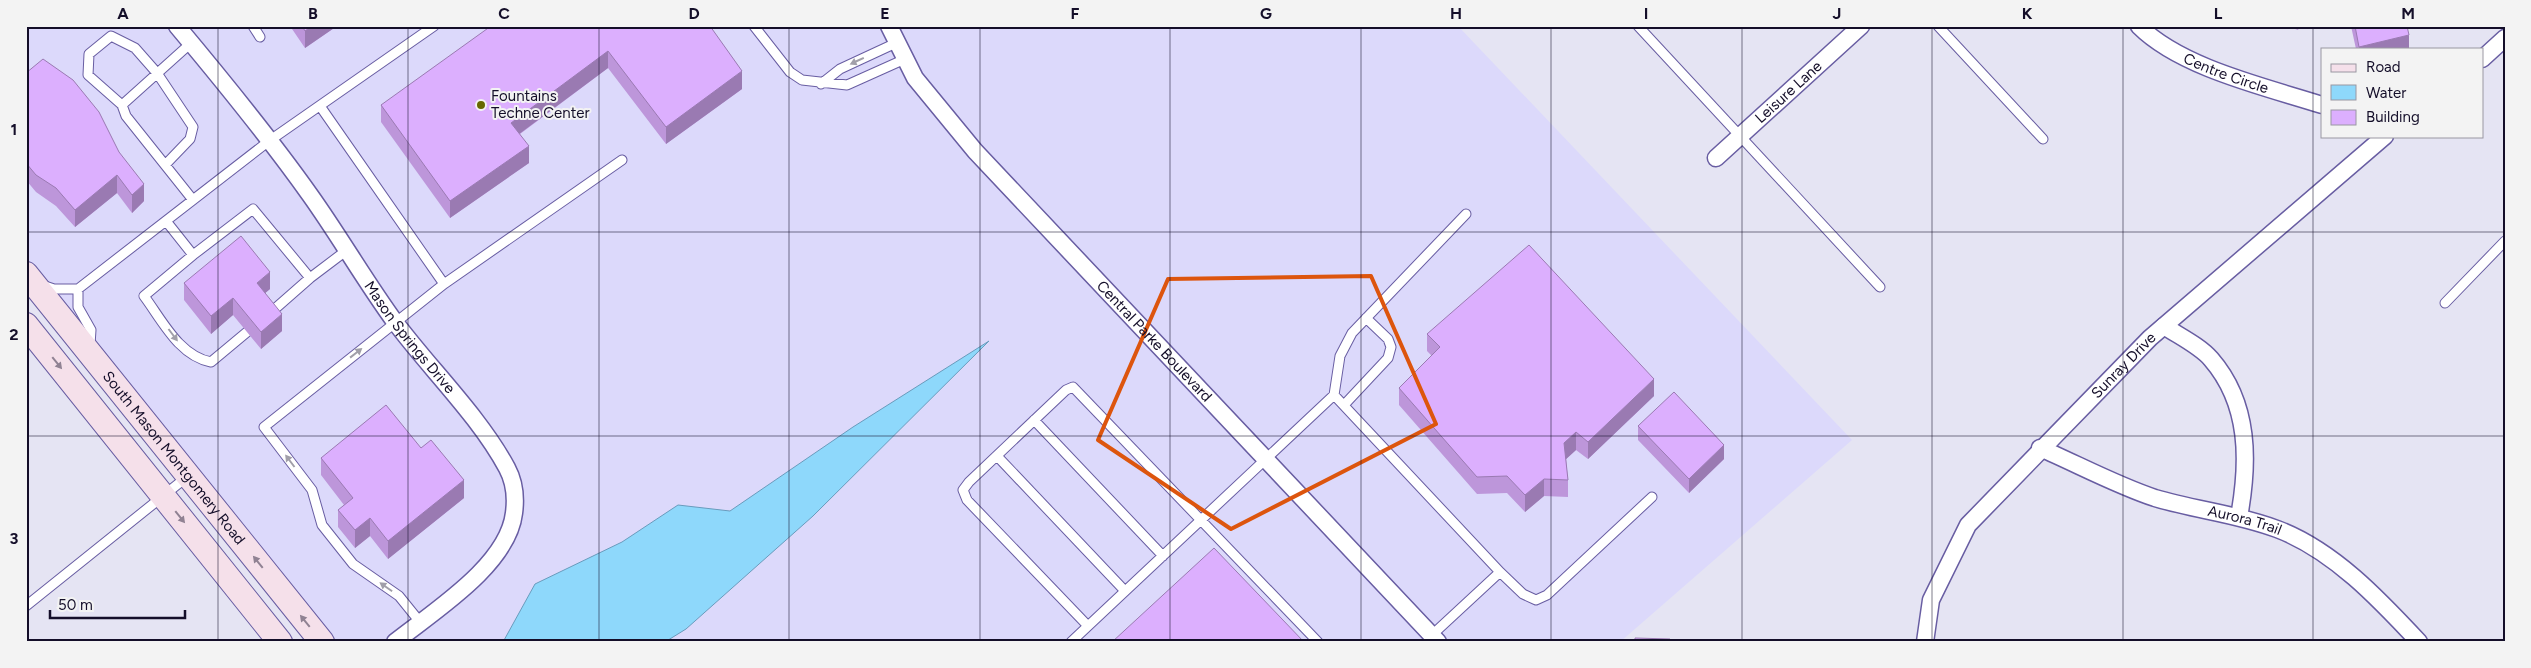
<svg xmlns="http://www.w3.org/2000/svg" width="2531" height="668" viewBox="0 0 2531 668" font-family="Figtree,sans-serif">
<rect width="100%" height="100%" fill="#e5e4f3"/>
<!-- built -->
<path fill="#dcd9fb" d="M26,26H1458L1852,440L1620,642H322L26,274Z"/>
<!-- water -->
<path fill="#8ed8fb" stroke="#699bbc" d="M989,341L813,516L686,629L665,642H503L535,584L622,542L678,505L730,511L853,427Z"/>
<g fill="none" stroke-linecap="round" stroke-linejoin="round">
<defs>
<path id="service" d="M253,26L260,37
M754,26L790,72L802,80L847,85L905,59
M1638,26L1880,287
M1938,26L2043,139
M191,43L122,105L126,116L193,200
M821,84L840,69L896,43
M122,105L88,75L89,54L111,36L135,48L157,73L193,127L190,139L165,165
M320,106L444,284L264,427L312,490L322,525L353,564L399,596L420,622
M166,221L193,255L253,209L310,278L347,250
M193,255L144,296C162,320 179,356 211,362L247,332
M444,284L622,160
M42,285L54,289H78L269,141L434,26
M78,289V307L91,330L90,345
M2445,303L2505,241
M269,314L310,278
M1334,395L1340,356L1352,333L1466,214
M1344,405L1388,358L1391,347L1388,339L1366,318
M1034,420L1163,556
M997,456L1125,591
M1500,572L1523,594L1536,600L1547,595L1652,497
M26,606L188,476
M1088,626L967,500L963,490L969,482L1066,390L1073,387L1318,642
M1071,642L1334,395L1500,572L1432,635"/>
<g id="minor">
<path id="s1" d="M177,26C223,81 269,137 310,195C340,237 365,281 395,322C430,369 479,416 507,468C514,481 516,498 514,513C508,565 434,611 395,642"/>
<path id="s2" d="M889,26L915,78L975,151L1438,642"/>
<path id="s3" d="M2139,26C2181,68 2266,87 2322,105"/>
<path d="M2482,59L2505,38"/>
<path id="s4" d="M1716,158L1861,26"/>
<path d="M2164,326C2179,336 2200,346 2211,359C2250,404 2249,462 2239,517"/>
<path id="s5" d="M2040,448C2077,464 2118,486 2155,498C2195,510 2238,514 2277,529C2333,550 2379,599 2419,642"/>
<path id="s6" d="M1925,642L1931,600L1968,525L2150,338L2385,136"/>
</g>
<g id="secondary">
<path id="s7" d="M26,274L322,642"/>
<path d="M26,325L280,642"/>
</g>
</defs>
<!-- service casing -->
<use href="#service" stroke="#685da2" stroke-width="11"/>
<!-- minor casing -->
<use href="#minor" stroke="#685da2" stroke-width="19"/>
<!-- secondary casing -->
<use href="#secondary" stroke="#685da2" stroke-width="26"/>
<!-- service -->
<use href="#service" stroke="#fff" stroke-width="9"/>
<!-- minor -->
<use href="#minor" stroke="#fff" stroke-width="16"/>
<!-- secondary -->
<use href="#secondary" stroke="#f5e0ea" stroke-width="24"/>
</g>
<!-- wall -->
<path fill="#bd96da" d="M290,26H337L305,48Z
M710,26L742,89L666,144L608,68L520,134L529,163L450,218L381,122V105Z
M2287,26H2300L2298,30Z
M2351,26H2407L2409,49H2356Z
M26,73L144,201L132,213L117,193L75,227L56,206L36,192L26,180Z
M184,283L270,289L265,293L282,331L261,349L233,315L211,334L184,300Z
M1427,334L1654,396L1588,459L1576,450L1566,459L1568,480V497L1544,496L1525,512L1507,493L1477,494L1399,405V388L1432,356L1427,351Z
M1638,426L1724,459L1689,493L1638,440Z
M421,448L464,498L388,559L370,536L355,548L338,527V510L344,505L321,475V458Z"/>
<!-- shaded-wall -->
<path fill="#9a7ab2" d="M312,26H337L305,48V31Z
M2409,35V49H2359V47Z
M608,51V68L511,140V123Z
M742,71V89L666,144V127Z
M529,146V163L450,218V201Z
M117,175V193L75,227V210Z
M144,184V201L132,213V195Z
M270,272V289L257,300V283Z
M233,298V315L211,334V316Z
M282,314V331L261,349V332Z
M1654,379V396L1588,459V442Z
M1576,432V450L1564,461V443Z
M1724,445V459L1689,493V479Z
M1544,479V496L1525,512V495Z
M464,480V498L388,559V541Z
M370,518V536L355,548V530Z"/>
<!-- building -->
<path fill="#dcaffe" stroke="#9a7ab2" d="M302,26H312L305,31Z
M491,26H710L742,71L666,127L608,51L511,123L529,146L450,201L381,105Z
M2355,26H2407L2409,35L2359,47Z
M43,59L73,80L99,112L119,152L144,184L132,195L117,175L75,210L56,188L36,175L26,163V73Z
M241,236L270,272L257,283L282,314L261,332L233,298L211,316L184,283Z
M1529,245L1654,379L1588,442L1576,432L1564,443L1568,480L1544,479L1525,495L1507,476L1477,477L1399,388L1440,347L1427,334Z
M1674,392L1724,445L1689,479L1638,426Z
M386,405L421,448L431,440L464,480L388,541L370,518L355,530L338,510L353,498L321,458Z
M1214,548L1304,642H1112Z
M1635,638L1670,639V642H1635Z"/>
<!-- one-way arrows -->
<defs><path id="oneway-solid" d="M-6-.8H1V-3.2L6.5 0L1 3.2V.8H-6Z" transform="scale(1.25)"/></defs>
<g fill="#a19fa9">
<use href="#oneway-solid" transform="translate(857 61) rotate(155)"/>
<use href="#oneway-solid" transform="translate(173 335) rotate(53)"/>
<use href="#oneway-solid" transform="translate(356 353) rotate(-38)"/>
<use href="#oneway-solid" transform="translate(290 461) rotate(-127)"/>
<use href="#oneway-solid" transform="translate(386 587) rotate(-145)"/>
</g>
<g fill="#908293">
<use href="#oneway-solid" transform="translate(57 363) rotate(51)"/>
<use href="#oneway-solid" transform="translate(180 517) rotate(51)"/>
<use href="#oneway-solid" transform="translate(258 562) rotate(-129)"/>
<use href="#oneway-solid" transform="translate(305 621) rotate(-129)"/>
</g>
<!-- marked area -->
<path fill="none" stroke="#dd550d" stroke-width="4" stroke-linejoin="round" d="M1371,276L1436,424L1231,529L1098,440L1168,279Z"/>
<!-- grid -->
<path fill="none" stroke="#140e29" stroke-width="1" stroke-opacity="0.55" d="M218,26V642M408,26V642M599,26V642M789,26V642M980,26V642M1170,26V642M1361,26V642M1551,26V642M1742,26V642M1932,26V642M2123,26V642M2313,26V642M26,232H2505M26,436H2505"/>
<!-- markers -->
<circle fill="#676701" stroke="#f3f3f3" stroke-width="2" cx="481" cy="105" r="5"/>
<g text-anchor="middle" stroke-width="4" stroke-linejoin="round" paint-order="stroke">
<!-- street labels -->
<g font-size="15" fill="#140e29" stroke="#f3f3f3">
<text dy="5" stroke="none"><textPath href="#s3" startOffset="100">Centre Circle</textPath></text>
<text dy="5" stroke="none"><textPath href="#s4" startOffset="98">Leisure Lane</textPath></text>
<text dy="5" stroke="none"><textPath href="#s1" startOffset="389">Mason Springs Drive</textPath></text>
<text dy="5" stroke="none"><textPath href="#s2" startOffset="414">Central Parke Boulevard</textPath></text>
<text dy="5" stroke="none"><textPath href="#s6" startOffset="349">Sunray Drive</textPath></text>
<text dy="5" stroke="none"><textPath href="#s7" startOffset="236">South Mason Montgomery Road</textPath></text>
<text dy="5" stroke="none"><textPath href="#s5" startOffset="218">Aurora Trail</textPath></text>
</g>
<!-- poi labels -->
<g font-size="15" fill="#140e29" stroke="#f3f3f3" text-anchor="start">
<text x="491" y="101">Fountains<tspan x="491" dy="17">Techne Center</tspan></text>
</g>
</g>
<!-- border -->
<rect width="2531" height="668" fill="none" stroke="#f3f3f3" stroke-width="55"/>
<!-- legend -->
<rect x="2321" y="48" width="162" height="90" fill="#f3f3f3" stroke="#9a97a2"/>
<rect x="2331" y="64" width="25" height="8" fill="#f5e0ea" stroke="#9a97a2"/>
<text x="2366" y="72" font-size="15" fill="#140e29">Road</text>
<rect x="2331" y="85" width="25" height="15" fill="#8ed8fb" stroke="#9a97a2"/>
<text x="2366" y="98" font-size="15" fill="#140e29">Water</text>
<rect x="2331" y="110" width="25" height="15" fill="#dcaffe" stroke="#9a97a2"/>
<text x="2366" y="122" font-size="15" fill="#140e29">Building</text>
<!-- scale -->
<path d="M50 610v8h135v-8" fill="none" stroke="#140e29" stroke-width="2.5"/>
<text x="58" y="610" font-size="15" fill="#140e29" stroke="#f3f3f3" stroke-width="4" paint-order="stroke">50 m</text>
<rect x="28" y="28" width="2476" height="612" fill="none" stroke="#140e29" stroke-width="2"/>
<g font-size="16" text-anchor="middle" font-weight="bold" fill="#140e29">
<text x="123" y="19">A</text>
<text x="313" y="19">B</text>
<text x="504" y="19">C</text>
<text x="694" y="19">D</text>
<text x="885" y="19">E</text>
<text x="1075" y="19">F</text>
<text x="1266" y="19">G</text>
<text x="1456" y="19">H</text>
<text x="1646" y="19">I</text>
<text x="1837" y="19">J</text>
<text x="2027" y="19">K</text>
<text x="2218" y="19">L</text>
<text x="2408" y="19">M</text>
<text x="14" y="135">1</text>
<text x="14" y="340">2</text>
<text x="14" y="544">3</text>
</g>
</svg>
